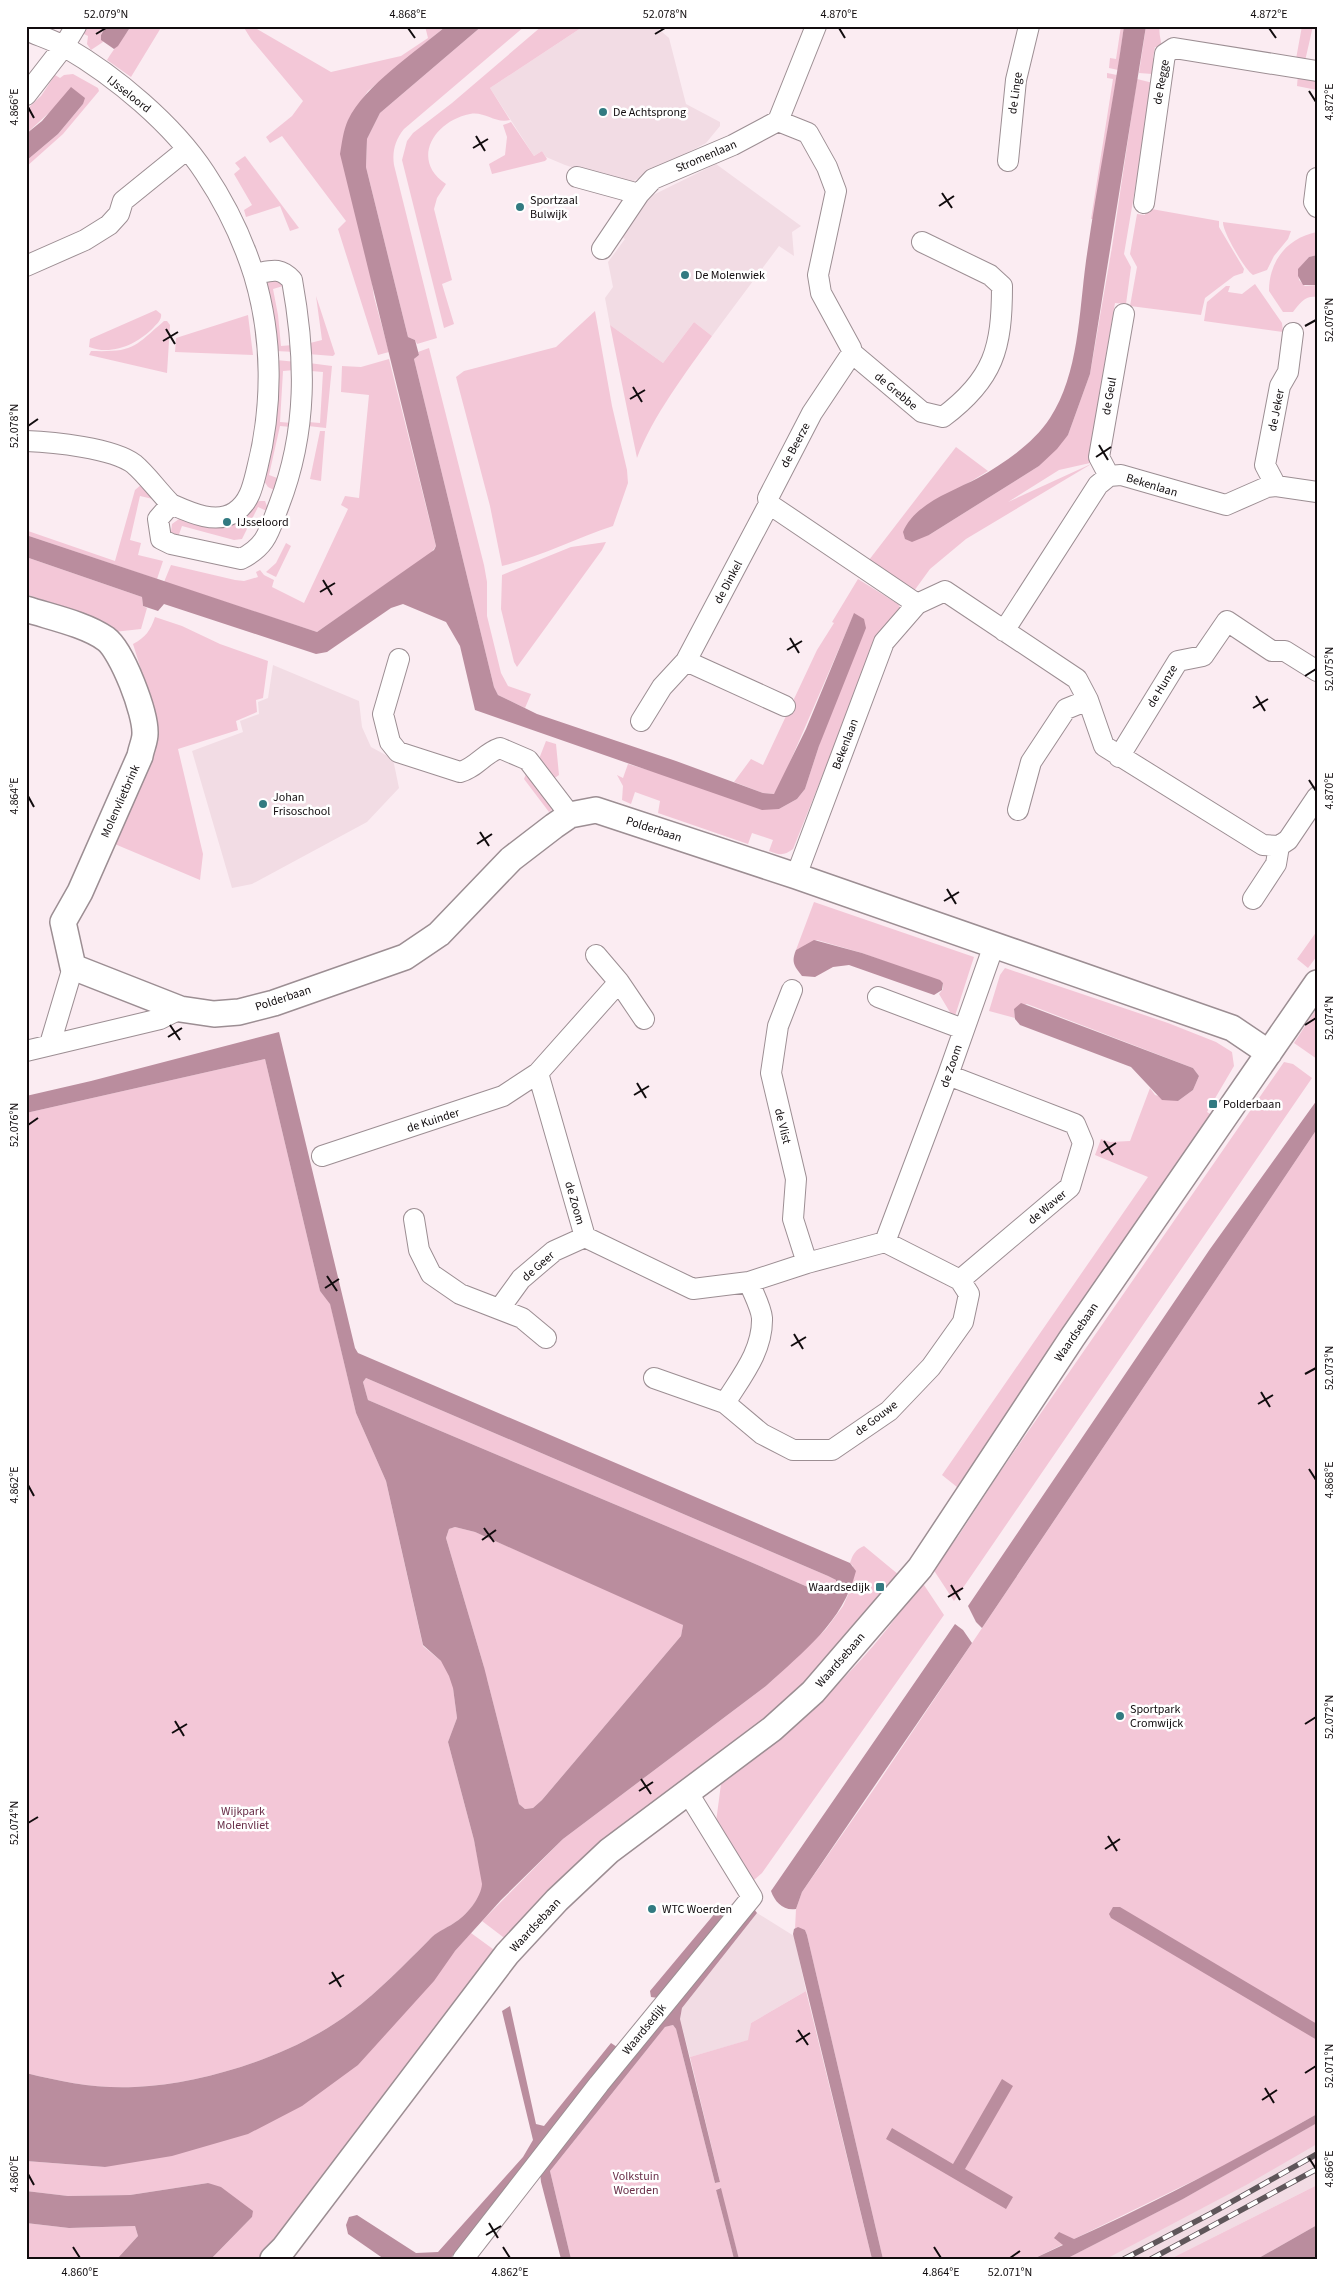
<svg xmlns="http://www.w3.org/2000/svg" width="1343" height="2285" viewBox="0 0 1343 2285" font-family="'Source Sans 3',sans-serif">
<rect width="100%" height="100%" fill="#fbecf2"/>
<!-- built -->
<path fill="#f2dce4" d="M584,26H655L669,38L686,104L720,122V126L706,143L626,185L565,165L546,157L542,151L534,156L490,88Z
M716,164L801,226L792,232L794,256L779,246L712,336L694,322L663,363L610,325L605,298L613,287L608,262L625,239L621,236L648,200L653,195Z
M273,665L359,701L362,727L371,747L393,759L399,788L367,822L252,884L232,888L192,751L243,732L240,721L259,714L258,702L268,698Z
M757,1913L794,1936L806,1991L751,2023L749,2040L690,2057L680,2019L682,2008Z
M1317,2123V2185L1170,2259H1066L1183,2199Z"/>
<!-- green -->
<path fill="#f3c7d7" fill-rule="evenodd" d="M86,26H106L101,35L103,42L91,50L87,44L88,36L82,33Z
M131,26H162L131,77L107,60C114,48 123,39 131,26Z
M243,26H252L331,72L401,56L428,38L425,26H446L368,91L348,120L374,297L389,352L378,355L338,229L346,221L282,136L270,143L266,137L292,116L303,101L251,39Z
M482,26H525L404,129C395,140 392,152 394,165L437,338L417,344L415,340L408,337L366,167L367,139L380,113Z
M542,26H584L490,88L510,120C495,124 485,111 470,114C434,121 410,160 446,184L437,198L434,209L452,280L442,284L454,324L444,328L402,160L407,141L413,133L452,103Z
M1121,26H1124L1118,70L1109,68L1110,58L1116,59Z
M1146,26H1160C1158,34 1162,40 1161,48L1155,47L1153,58L1159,59L1152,74L1139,73Z
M1302,26H1313L1305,61L1296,59Z
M1107,73L1117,75L1093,219H1091L1113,79L1107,78Z
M73,74L98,88L99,91L63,134L26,167V161L58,134L83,104L53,109L26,134V110L41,96L55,75L60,78L64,75Z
M1298,74L1317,78V90L1297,86Z
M1137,79L1153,83L1124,254L1131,267L1126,304L1115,303L1095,420L1093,463L966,539L930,569L914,591L869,560L956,447L988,471C962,488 934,499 910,520L929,535L1039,466L1068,435L1090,374L1112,247ZM1090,463L1091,464L1008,502L1059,470Z
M511,122L534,156L542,151L547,159L545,161L492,174L489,164L505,155L507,137L503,125Z
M245,156L299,228L290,231L280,206L246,217L244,210L252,205L234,174L240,169L235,163Z
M1146,208L1219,221V227L1244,269L1243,273L1234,276L1205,298L1201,315L1130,306L1137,267L1130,254L1137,214L1145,215Z
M1223,222L1291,231L1288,239L1274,256L1267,270L1253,275C1245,270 1222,231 1223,222Z
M1317,232V255L1309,257L1298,270L1299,280L1305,286L1317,285V297C1305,295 1300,303 1293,312H1283L1269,291C1269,261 1287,238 1317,232Z
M270,280L283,282V286L273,289L278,315L281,346L293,345L296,352L275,351L266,284Z
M1255,284L1282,323L1283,332L1204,321L1207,302L1226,286H1230L1228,292L1242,294Z
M316,296L335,354L333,356L308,354L310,343L322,340Z
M156,310L161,314C162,319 158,323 154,327C138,344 112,356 89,347L90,339Z
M595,311L612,406L627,470L628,483L613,526C576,538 540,557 502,566L490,506L456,377L464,371L556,347Z
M248,315L253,355L175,352L176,338Z
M164,321H167L170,325L167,373L89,355L91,351C134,352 133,348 164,321Z
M694,322L712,336C687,371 652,417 637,458L610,325L663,363Z
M429,348L484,565L487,582V616L501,673L508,686L531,694L525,708L498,695L494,687L414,359L419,355L418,352Z
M389,359L436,546L431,553L317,632L164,582L171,565L235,580L244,581L258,577L256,572L260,570L264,575L274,580L272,587L304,603L348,509L341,505L345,496L359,498L369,395L341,392L342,366L361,367Z
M276,360L297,362L295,370L283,371L280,422L292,423L291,427L280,426L269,475L280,479L274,490L268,487L264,481Z
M309,363L332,366L326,428L308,426V422L320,423L323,372L311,371Z
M320,431H325L321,481L310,479Z
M142,484L157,500L140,496L130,540L141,543L138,555L163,561L157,579L26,535V531H28L115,561L135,490Z
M260,501H265L269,512L258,507L242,539L234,540L182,526L178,537L171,532L172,524L179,519Z
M606,542L602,550L517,667L514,662L501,609L502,575L571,547Z
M286,543L291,546L276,577L266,572L276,563Z
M26,557L142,597L143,606L147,608L141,629L114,632L99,620L26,594Z
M858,579L898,604L902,611L873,649L793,849C784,856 779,855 769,851L773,840L752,833L748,844L658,813L660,801L635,792L631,804L622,800L623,786L617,775L623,778L628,764L779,809L797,799L805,789L819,746L854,614L777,792L774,794L763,793L734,782L751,759L763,765L817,650L834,623L832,622Z
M155,617L182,626L220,644L268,661L263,698L256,700L257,712L236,721L238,730L178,749L203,854L200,880L110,842L150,698L133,644C146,637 150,631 155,617Z
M546,741L556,744L559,775L550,781L537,764Z
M528,769L556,806L549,812L524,779Z
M814,902L974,957L954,1019L939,994L943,989V983L862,953L817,940L796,950Z
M1317,931V956L1308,968L1297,959Z
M1005,968L1168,1023L1216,1042L1232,1052L1234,1066L1207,1112L1212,1115L957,1487L942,1475L1148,1177L1095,1155L1101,1139L1110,1142L1130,1141L1150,1088L1155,1095L1178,1101L1193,1090L1199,1076L1193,1068L1027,1004L1014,1009L1015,1018L989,1011L1000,975Z
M1317,1008V1059L1294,1043Z
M265,1059L320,1291L330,1303L356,1413L386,1481L423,1646L441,1661L484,1667L446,1538L449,1529L455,1527L475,1532L675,1620L683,1625L681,1636L542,1800L533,1808L525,1809L519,1804L487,1679L453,1688L457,1718L448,1742L474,1840L483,1884C481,1898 466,1916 454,1923C445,1929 436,1933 429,1940C404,1965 379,1991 351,2012C295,2055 205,2084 135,2087C98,2089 62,2082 26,2073V1113Z
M1284,1062L1293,1064L1312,1078L954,1601L933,1569L959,1535L998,1475Z
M1317,1129V2114L1228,2164L1033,2259H883L807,1935L805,1930L795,1929L796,1909L802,1892L874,1789Z
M366,1378L828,1576L836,1580V1587L826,1595C675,1528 521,1466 368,1400L363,1382Z
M864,1546L899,1575L822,1670L507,1940L482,1921L563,1839L766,1686L792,1662L826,1629L843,1606L852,1586L853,1566L850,1563C853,1554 855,1550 864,1546Z
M922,1582L944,1615L762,1873L754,1880L749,1879L716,1822L721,1784C776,1744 829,1697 874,1645C891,1625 906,1603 922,1582Z
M471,1933L497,1952L263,2259H211L252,2217L208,2183L130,2195L68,2196L26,2191V2161L105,2167L455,1951Z
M806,1991L872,2259H739L720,2188L716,2190L734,2259H571L550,2171L665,2027L673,2025L676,2029L715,2183L720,2182L690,2057L748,2040L751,2023Z
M1317,2123V2144L1248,2184L1106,2259H1066L1183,2199Z
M1317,2185V2225L1257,2259H1170Z
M26,2223L69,2228L135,2226L138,2236L117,2259H26Z"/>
<!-- water -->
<path fill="#ba8d9e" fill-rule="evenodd" d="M106,26H131L118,46L114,49L101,40V35Z
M446,26H482L380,113L367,139L366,167L408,337L415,340L419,355L414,359L494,687L498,695L537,714L676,761L763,793L774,794L806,729L854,613L864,619L866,628L819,746L805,789L797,799L779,809L762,810L475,710L460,646L446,622L403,604L391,608L327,652L316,654L164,604L158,611L143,606L142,597L26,557V535L317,632L434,550L436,546L430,521L340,154C342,143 343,131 348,120C365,85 416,52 446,26Z
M1124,26H1146L1090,374L1068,435L1057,449L1039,466L929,535L912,542L905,539L903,532C914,504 953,491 978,478C1004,463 1033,444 1050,418C1079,374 1079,312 1086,261C1097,183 1113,105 1124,26Z
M71,87L85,98L83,104L58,134L26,161V134L42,121Z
M1317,255V285H1303L1298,276V269L1309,257Z
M814,940L862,953L940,980L943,983L942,990L934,995L849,965L833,967L815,977L802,976C794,966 791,962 796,950Z
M1021,1003L1193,1068L1199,1076L1193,1090L1178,1101L1162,1100L1131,1067L1020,1025L1015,1019L1014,1009Z
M279,1032L355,1348L358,1353L850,1563L856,1571C843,1622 803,1652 766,1686L563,1839L501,1900L455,1951L434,1981L358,2065L302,2106L248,2134L172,2156L105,2167L26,2161V2073C62,2082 98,2089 135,2087C205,2084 295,2055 351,2012C379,1991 404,1965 429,1940C436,1932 445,1929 454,1923C466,1916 481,1898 482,1884L474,1840L448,1742L457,1718L453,1688L449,1676L441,1661L423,1645L386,1481L356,1413L330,1304L320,1291L265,1059L26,1113V1096L91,1081ZM366,1378L828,1576L836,1580V1587L826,1595C675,1528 521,1466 368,1400L363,1382ZM455,1527L475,1532L683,1625L681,1636L542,1800L533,1808L525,1809L519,1804L484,1667L446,1538L449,1529Z
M1317,1100V1129L982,1628L976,1622L968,1606L1210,1249Z
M955,1624L963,1630L972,1643L802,1892L796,1909C783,1911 775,1902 771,1891Z
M1113,1907H1120L1317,2024V2040L1111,1918L1109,1914Z
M754,1909L757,1913L682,2008L680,2019L720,2182L715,2183L676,2029L673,2025L665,2027L550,2171L571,2259H561L541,2182L540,2172L544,2165Z
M721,1911L725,1914L658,1998L651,1997L650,1991L716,1912Z
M798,1927L805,1930L807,1935L883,2259H872L793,1934L794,1929Z
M510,2006L536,2124L544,2126L611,2043L617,2047L450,2259H384L348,2234L346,2225L349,2217L357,2215L416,2253L438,2252L523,2157L533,2140L502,2011Z
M1002,2079L1013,2086L965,2169L1013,2197L1006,2209L886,2139L892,2128L953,2164Z
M1317,2114V2123L1183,2199L1066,2259H1033L1063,2245L1054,2238L1059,2232L1074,2239C1157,2202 1237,2159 1317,2114Z
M208,2183L221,2187L253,2211L252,2217L211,2259H117L138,2236L135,2226L69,2228L26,2223V2191L68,2196L130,2195Z
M721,2188L739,2259H734L716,2190Z
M1317,2225V2259H1257Z"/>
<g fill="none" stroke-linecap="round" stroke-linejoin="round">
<defs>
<path id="minor" d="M26,30C39,36 53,40 65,47C115,76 173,124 205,173C225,203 243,240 254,275C273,338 273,406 257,469C253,485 250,502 235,512C216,525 189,512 171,504L158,519L161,539L171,544L241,559C267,546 269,531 279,505C308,430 306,358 292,280C279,266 271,271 254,274
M26,95L64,46L76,26
M778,121L808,133L827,167L836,191L818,275L821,293L851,348L852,353L812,413L768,498L769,504L917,604
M1008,161L1016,80L1029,26
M577,177L639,194L653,179L733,145L778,121L816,26
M1317,178L1314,202L1317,207
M1144,203L1165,54L1174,48L1317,71
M602,249L639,194
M26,266L85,240L109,225L119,214L123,201L186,150
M852,353L922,412L943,417C994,379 1002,348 1002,286L990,275L922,242
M26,441C53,442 113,448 134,464C147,475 158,491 171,504
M1109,476L1099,457L1124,314
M1276,486L1265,465L1280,386L1288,372L1293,333
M1004,631L1098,485L1109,476L1121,475L1226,505L1267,487L1276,486L1317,492
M399,659L383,714L390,742L398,752L460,772C476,768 484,753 500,748L528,760L570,815
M686,661L785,706
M641,721L662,687L686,661L769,504
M1119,757L1178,661L1203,656L1227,621L1272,651H1285L1317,671
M1018,810L1031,762L1066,709L1088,700
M796,876L884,642L917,604L945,591L1077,679L1088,700L1104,746L1263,845L1279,846
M1253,899L1276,864L1279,846L1288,840L1317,797
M596,955L619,982L538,1073L585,1237L693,1289L749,1282L807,1263L885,1242L960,1280
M619,982L644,1019
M792,990L778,1026L771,1073L796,1179L793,1219L807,1263
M878,997L963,1029
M50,1044L73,967
M26,1051L160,1019L180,1009
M948,1075L1075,1124L1083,1143L1070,1187L960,1280
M322,1156L503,1096L538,1073
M414,1219L419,1250L431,1274L460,1294L522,1318L546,1338
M885,1242L948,1075L994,945
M500,1308L521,1279L554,1251L585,1237
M654,1378L725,1403L762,1434L793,1450H832L889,1411L931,1367L963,1322L969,1294L960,1280
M725,1403C741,1377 763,1351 762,1318C761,1307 753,1293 749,1282
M463,2259L599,2084L752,1897L688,1793"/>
<path id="tertiary" d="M26,609C50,617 85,624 106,639C122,651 146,713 145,734C145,741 141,749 140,756L80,892L63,922L73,967L180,1009L214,1014L239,1012L274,1003L405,957L439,934L511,859L554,826L570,815L596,810L796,876L1232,1028L1269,1053
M273,2259L284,2248L507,1954L557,1900L609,1851L772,1729L813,1692L920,1568L1072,1338L1317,983"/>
</defs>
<!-- minor casing -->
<use href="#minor" stroke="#9c8e93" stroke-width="22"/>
<!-- tertiary casing -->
<use href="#tertiary" stroke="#9c8e93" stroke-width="28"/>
<!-- minor -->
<use href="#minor" stroke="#fff" stroke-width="20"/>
<!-- tertiary -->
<use href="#tertiary" stroke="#fff" stroke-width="25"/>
<defs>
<path id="rail" d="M1124,2259L1210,2214L1317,2154
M1151,2259L1317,2169"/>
</defs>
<!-- rail casing -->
<use href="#rail" stroke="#5f565a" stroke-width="5.5"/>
<!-- rail -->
<use href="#rail" stroke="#fff" stroke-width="4" stroke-dasharray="11" stroke-linecap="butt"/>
</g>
<!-- ticks -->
<path fill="none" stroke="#110c0e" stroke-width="2" d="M408,28L415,38M839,28L845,38M1269,28L1276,38M96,34L106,28M655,34L665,28M1309,91L1316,102M28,107L34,118M476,136L485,151M473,148L488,139M942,193L952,208M939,206L954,196M1305,326L1316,320M166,329L175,344M163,341L178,332M633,387L642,402M630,399L645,390M28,426L38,419M1099,445L1108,460M1096,457L1111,447M323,580L332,595M320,592L335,583M790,638L799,653M787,650L802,641M1305,676L1316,669M1256,696L1265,711M1253,708L1268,699M1309,780L1316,791M28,796L34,807M480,832L489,846M477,844L492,834M947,889L956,904M944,901L959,892M170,1025L180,1040M1305,1025L1316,1018M168,1037L182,1028M637,1083L646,1098M634,1095L649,1086M28,1125L38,1118M1104,1141L1113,1155M1101,1153L1116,1143M327,1276L337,1291M325,1288L339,1279M794,1334L803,1349M791,1346L806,1337M1305,1374L1316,1368M1261,1392L1270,1407M1258,1404L1273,1395M1309,1469L1316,1480M28,1485L34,1496M484,1528L494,1542M482,1540L496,1530M951,1585L960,1600M948,1597L963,1588M175,1721L184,1736M1305,1724L1316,1717M172,1733L187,1724M641,1779L651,1794M639,1791L653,1782M28,1823L38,1817M1108,1836L1117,1851M1105,1849L1120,1839M332,1972L341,1987M329,1984L344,1975M798,2030L808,2045M796,2042L810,2033M1305,2073L1316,2066M1265,2088L1274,2103M1262,2100L1277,2090M1309,2158L1316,2169M28,2174L34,2185M489,2223L498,2238M486,2235L501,2226M73,2247L80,2258M503,2247L510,2258M934,2247L941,2258M1010,2258L1020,2251"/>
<!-- markers -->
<g fill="#327a81" stroke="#fff" stroke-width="2">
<circle cx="603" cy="112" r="5"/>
<circle cx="520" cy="207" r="5"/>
<circle cx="685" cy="275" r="5"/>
<circle cx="227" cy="522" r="5"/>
<circle cx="263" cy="804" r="5"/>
<rect x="1208" y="1099" width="10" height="10" rx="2.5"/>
<rect x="875" y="1582" width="10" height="10" rx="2.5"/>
<circle cx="1120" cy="1716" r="5"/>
<circle cx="652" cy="1909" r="5"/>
</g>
<g text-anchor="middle" stroke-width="5" stroke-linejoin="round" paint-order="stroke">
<!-- street labels -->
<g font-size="12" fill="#110c0e" stroke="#fff">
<text transform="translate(1161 82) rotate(-80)" y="4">de Regge</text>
<text transform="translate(1015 93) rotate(-82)" y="4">de Linge</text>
<text transform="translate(129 94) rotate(38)" y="4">IJsseloord</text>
<text transform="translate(706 156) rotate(-23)" y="4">Stromenlaan</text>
<text transform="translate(896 391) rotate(40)" y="4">de Grebbe</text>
<text transform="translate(1109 396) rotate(-80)" y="4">de Geul</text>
<text transform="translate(1276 410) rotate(-79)" y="4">de Jeker</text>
<text transform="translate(795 445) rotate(-62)" y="4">de Beerze</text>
<text transform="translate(1152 485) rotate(17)" y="4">Bekenlaan</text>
<text transform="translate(728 582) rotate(-62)" y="4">de Dinkel</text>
<text transform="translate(1162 686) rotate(-59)" y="4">de Hunze</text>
<text transform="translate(845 744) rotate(-69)" y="4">Bekenlaan</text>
<text transform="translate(120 801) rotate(-66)" y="4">Molenvlietbrink</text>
<text transform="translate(654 829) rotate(18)" y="4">Polderbaan</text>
<text transform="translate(283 998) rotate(-18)" y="4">Polderbaan</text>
<text transform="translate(951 1066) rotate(-71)" y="4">de Zoom</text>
<text transform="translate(433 1120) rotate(-18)" y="4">de Kuinder</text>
<text transform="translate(783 1126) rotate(76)" y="4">de Vlist</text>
<text transform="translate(575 1203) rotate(74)" y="4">de Zoom</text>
<text transform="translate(1047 1207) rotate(-40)" y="4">de Waver</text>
<text transform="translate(538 1266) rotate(-41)" y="4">de Geer</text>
<text transform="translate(1076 1332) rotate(-56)" y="4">Waardsebaan</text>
<text transform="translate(876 1418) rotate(-37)" y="4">de Gouwe</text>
<text transform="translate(840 1660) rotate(-49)" y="4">Waardsebaan</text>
<text transform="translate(535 1925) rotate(-47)" y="4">Waardsebaan</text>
<text transform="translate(644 2029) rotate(-51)" y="4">Waardsedijk</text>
</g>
<!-- poi labels -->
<g font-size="12" fill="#110c0e" stroke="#fff" text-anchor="start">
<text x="613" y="116">De Achtsprong</text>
<text x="530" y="204">Sportzaal<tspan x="530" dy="14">Bulwijk</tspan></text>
<text x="695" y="279">De Molenwiek</text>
<text x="237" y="526">IJsseloord</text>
<text x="273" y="801">Johan<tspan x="273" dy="14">Frisoschool</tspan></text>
<text x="1223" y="1108">Polderbaan</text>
<text x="870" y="1591" text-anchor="end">Waardsedijk</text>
<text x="1130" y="1713">Sportpark<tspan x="1130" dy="14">Cromwijck</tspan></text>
<text x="662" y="1913">WTC Woerden</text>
</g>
<!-- park labels -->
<g font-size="12" fill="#692e48" stroke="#fff">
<text x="243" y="1815">Wijkpark<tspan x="243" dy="14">Molenvliet</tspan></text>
<text x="636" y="2180">Volkstuin<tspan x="636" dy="14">Woerden</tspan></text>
</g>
</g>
<!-- border -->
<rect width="1343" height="2285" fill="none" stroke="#ffffff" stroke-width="55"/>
<rect x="28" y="28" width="1288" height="2230" fill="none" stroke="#110c0e" stroke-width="2"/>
<g font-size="12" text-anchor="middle" fill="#110c0e">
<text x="106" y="18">52.079°N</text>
<text x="408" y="18">4.868°E</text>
<text x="665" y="18">52.078°N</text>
<text x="839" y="18">4.870°E</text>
<text x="1269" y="18">4.872°E</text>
<text transform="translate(1329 102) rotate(-90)" y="4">4.872°E</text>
<text transform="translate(14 107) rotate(-90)" y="4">4.866°E</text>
<text transform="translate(1329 320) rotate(-90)" y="4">52.076°N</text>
<text transform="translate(14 426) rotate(-90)" y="4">52.078°N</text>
<text transform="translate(1329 669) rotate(-90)" y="4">52.075°N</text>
<text transform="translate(1329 791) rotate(-90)" y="4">4.870°E</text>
<text transform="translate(14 796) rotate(-90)" y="4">4.864°E</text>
<text transform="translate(1329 1018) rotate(-90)" y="4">52.074°N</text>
<text transform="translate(14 1125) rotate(-90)" y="4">52.076°N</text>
<text transform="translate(1329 1368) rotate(-90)" y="4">52.073°N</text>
<text transform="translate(1329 1480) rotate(-90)" y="4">4.868°E</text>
<text transform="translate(14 1485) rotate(-90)" y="4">4.862°E</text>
<text transform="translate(1329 1717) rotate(-90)" y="4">52.072°N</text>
<text transform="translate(14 1823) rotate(-90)" y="4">52.074°N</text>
<text transform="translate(1329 2066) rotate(-90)" y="4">52.071°N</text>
<text transform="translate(1329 2169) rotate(-90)" y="4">4.866°E</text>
<text transform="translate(14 2174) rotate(-90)" y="4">4.860°E</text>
<text x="80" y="2276">4.860°E</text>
<text x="510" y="2276">4.862°E</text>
<text x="941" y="2276">4.864°E</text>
<text x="1010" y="2276">52.071°N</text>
</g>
</svg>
